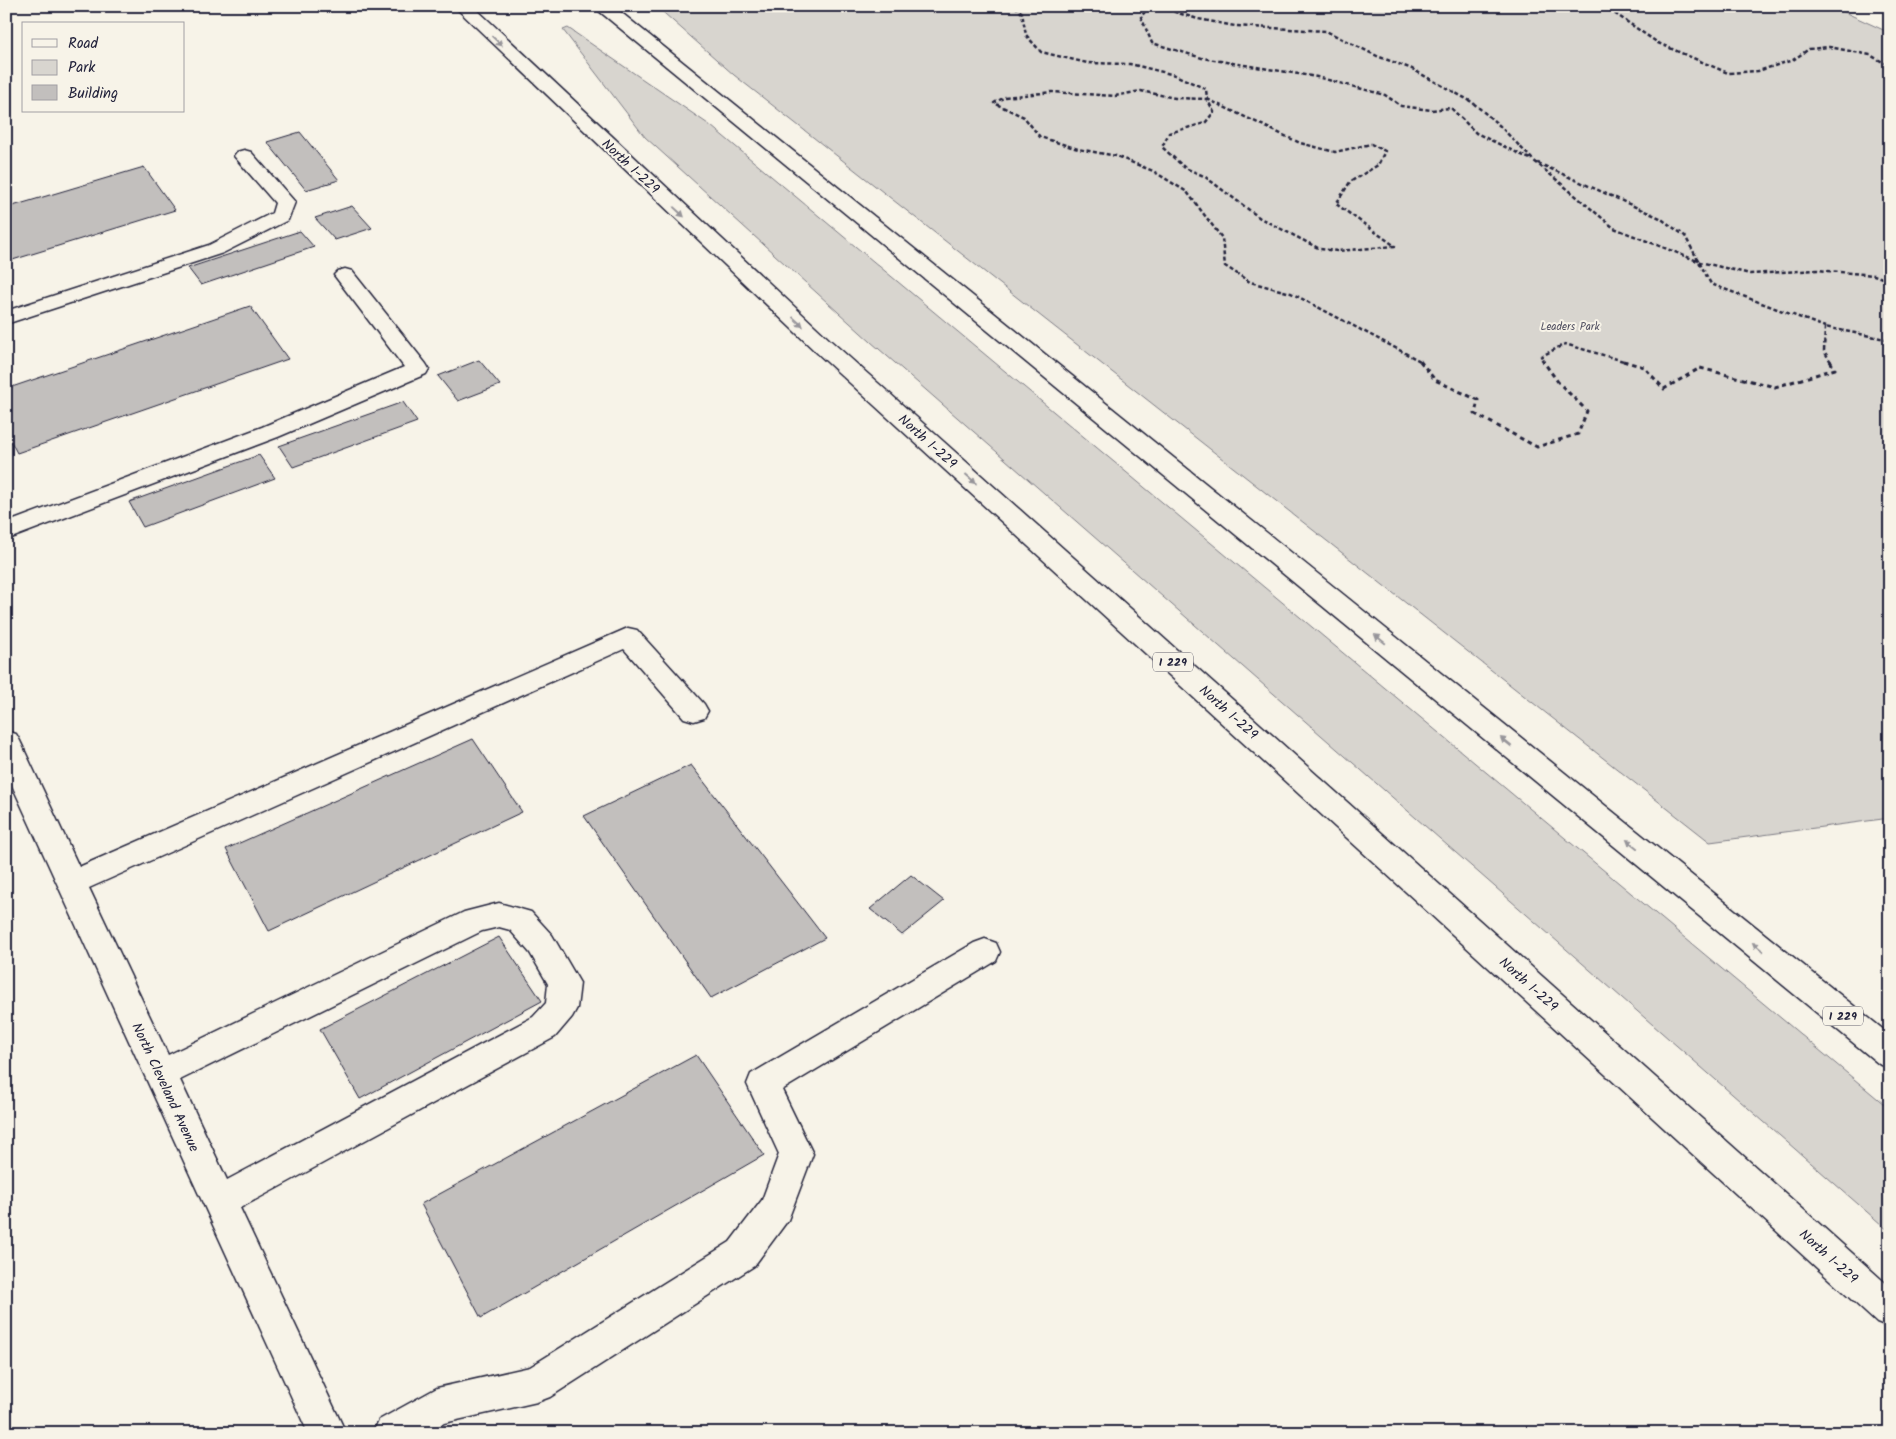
<svg xmlns="http://www.w3.org/2000/svg" width="1896" height="1439" viewBox="0 0 1896 1439" font-family="Kalam,sans-serif">
<rect width="100%" height="100%" fill="#f7f3e8"/>
<filter id="ink" filterUnits="userSpaceOnUse"><feTurbulence type="fractalNoise" baseFrequency=".02" numOctaves="2"/><feDisplacementMap in="SourceGraphic" scale="10" xChannelSelector="R" yChannelSelector="G"/><feConvolveMatrix kernelMatrix="1 2 1 2 8 2 1 2 1" color-interpolation-filters="sRGB"/></filter>
<g filter="url(#ink)">
<!-- green -->
<path fill="#d8d5cf" stroke="#7d7c85" d="M656,6H1831L1890,33V818L1710,842L734,75Z
M568,28L711,126L1890,1109V1232L871,342L645,137L563,30Z"/>
<!-- building -->
<path fill="#c2bfbd" stroke="#22223b" d="M300,132L339,180L306,190L267,142Z
M144,167L175,210L6,262V208Z
M352,206L372,228L335,240L315,218Z
M300,231L314,247L201,285L188,268Z
M250,306L288,359L17,453L6,432V389Z
M479,360L500,385L458,401L438,376Z
M403,402L417,422L293,467L279,446Z
M259,455L275,478L143,527L129,502Z
M473,739L522,812L269,931L226,849Z
M691,765L825,938L711,998L584,816Z
M911,875L944,901L902,935L870,909Z
M499,937L542,1001L360,1099L320,1029Z
M696,1055L764,1155L481,1318L421,1204Z"/>
<g fill="none" stroke-linecap="round" stroke-linejoin="round">
<defs>
<path id="minor" d="M244,150L251,152L295,202L288,220L223,253L6,324V311L209,245L272,213L275,203L234,156L237,152Z
M345,269L352,271L426,364L429,369L426,374L278,437L6,540V523L262,427L404,367L334,275L338,271Z
M628,628L637,630L704,704L708,711L704,718L694,721L684,718L624,649L89,888L168,1055L464,912L499,903L531,912L552,935L580,983L577,1008L572,1017L555,1037L240,1208L346,1433H308L6,772V731L16,734L20,741L79,867ZM499,927L510,930L530,953L548,984L546,1003L533,1017L227,1180L180,1080L482,931Z
M985,939L996,943L1000,952L996,961L782,1090L813,1154L788,1220L754,1266L550,1397L537,1402L444,1423L428,1433H373L379,1420L437,1388L530,1367L730,1242L762,1200L779,1154L747,1084L751,1074L974,943Z"/>
<path id="highway" d="M454,6H473L831,341L1890,1287V1328L1877,1323L815,351Z
M593,6H613L1890,1035V1068L1879,1064Z"/>
</defs>
<!-- minor casing -->
<use href="#minor" stroke="#22223b" stroke-width="3"/>
<!-- highway casing -->
<use href="#highway" stroke="#22223b" stroke-width="3"/>
<!-- path-far1 -->
<path stroke="#22223b" stroke-width="2.5" stroke-dasharray="4 2.5" stroke-linecap="butt" d="M1015,6L1022,13L1026,35L1041,52L1087,63L1130,64L1175,75L1206,89L1207,99L1175,98L1141,91L1115,96L1052,92L1005,97L994,103L1024,117L1040,137L1078,149L1116,156L1153,171L1187,192L1222,238L1225,266L1250,282L1291,293L1422,362
M1149,6L1141,17L1152,43L1202,58L1317,77L1385,95L1401,106L1431,110L1451,108L1476,133L1530,159
M1155,6L1198,19L1235,26L1326,31L1377,56L1412,69L1472,102L1500,126L1533,160L1614,228L1700,262L1750,274L1817,270L1874,275L1890,281
M1604,6L1658,43L1728,73L1758,71L1793,60L1809,49L1829,47L1870,55L1890,66
M1207,99L1300,143L1335,152L1371,144L1385,151L1378,165L1350,182L1336,204L1395,246L1338,251L1320,249L1260,218L1204,176L1185,168L1162,147L1169,133L1205,123L1214,112Z
M1538,163L1660,218L1685,236L1711,284L1825,327
M1544,362L1540,357L1565,344L1627,362
M1831,362L1824,351L1825,327L1890,340"/>
<!-- path -->
<path stroke="#22223b" stroke-width="3" stroke-dasharray="4.5 4" stroke-linecap="butt" d="M1420,361L1435,380L1478,400L1475,414L1537,447L1578,434L1587,411L1558,382L1543,361
M1623,361L1644,367L1664,389L1700,368L1775,387L1835,369L1830,361"/>
<!-- minor -->
<use href="#minor" fill="#f7f3e8" fill-rule="evenodd"/>
<!-- highway -->
<use href="#highway" fill="#f7f3e8" fill-rule="evenodd"/>
</g>
<!-- one-way arrows -->
<defs><path id="oneway-solid" d="M-6-.8H1V-3.2L6.5 0L1 3.2V.8H-6Z" transform="scale(1.25)"/></defs>
<g fill="#97959a">
<use href="#oneway-solid" transform="translate(497 41) rotate(43)"/>
<use href="#oneway-solid" transform="translate(679 212) rotate(43)"/>
<use href="#oneway-solid" transform="translate(798 322) rotate(43)"/>
<use href="#oneway-solid" transform="translate(971 479) rotate(42)"/>
<use href="#oneway-solid" transform="translate(1380 639) rotate(-141)"/>
<use href="#oneway-solid" transform="translate(1506 742) rotate(-141)"/>
<use href="#oneway-solid" transform="translate(1632 844) rotate(-141)"/>
<use href="#oneway-solid" transform="translate(1758 947) rotate(-141)"/>
</g>
</g>
<g text-anchor="middle" stroke-width="4" stroke-linejoin="round" paint-order="stroke">
<!-- far-park labels -->
<g font-size="11" fill="#504f60" stroke="#f7f3e8">
<text x="1570" y="330">Leaders Park</text>
</g>
<!-- shield labels -->
<g fill="#f7f3e8" stroke="#62616f" stroke-width="1">
<rect x="1153" y="652.5" width="40" height="19" rx="4"/>
<rect x="1823" y="1006.5" width="40" height="19" rx="4"/>
</g>
<g font-size="12" font-weight="bold" fill="#22223b">
<text x="1173" y="666">I 229</text>
<text x="1843" y="1020">I 229</text>
</g>
<!-- street labels -->
<g font-size="14" fill="#22223b" stroke="#f7f3e8">
<text transform="translate(631 166) rotate(43)" y="5">North I-229</text>
<text transform="translate(928 441) rotate(42)" y="5">North I-229</text>
<text transform="translate(1229 712) rotate(42)" y="5">North I-229</text>
<text transform="translate(1529 984) rotate(42)" y="5">North I-229</text>
<text transform="translate(166 1087) rotate(65)" y="5">North Cleveland Avenue</text>
<text transform="translate(1829 1256) rotate(42)" y="5">North I-229</text>
</g>
</g>
<!-- margin -->
<rect width="1896" height="1439" fill="none" stroke="#f7f3e8" stroke-width="25"/>
<rect x="12" y="12" width="1871" height="1414" fill="none" stroke="#22223b" stroke-width="2" filter="url(#ink)"/>
<!-- legend -->
<rect x="22" y="22" width="162" height="90" fill="#f7f3e8" stroke="#a29fa3"/>
<rect x="32" y="39" width="25" height="8" fill="#f7f3e8" stroke="#a29fa3"/>
<text x="68" y="48" font-size="15" fill="#22223b">Road</text>
<rect x="32" y="60" width="25" height="15" fill="#d8d5cf" stroke="#a29fa3"/>
<text x="68" y="72" font-size="15" fill="#22223b">Park</text>
<rect x="32" y="85" width="25" height="15" fill="#c2bfbd" stroke="#a29fa3"/>
<text x="68" y="98" font-size="15" fill="#22223b">Building</text>
</svg>
